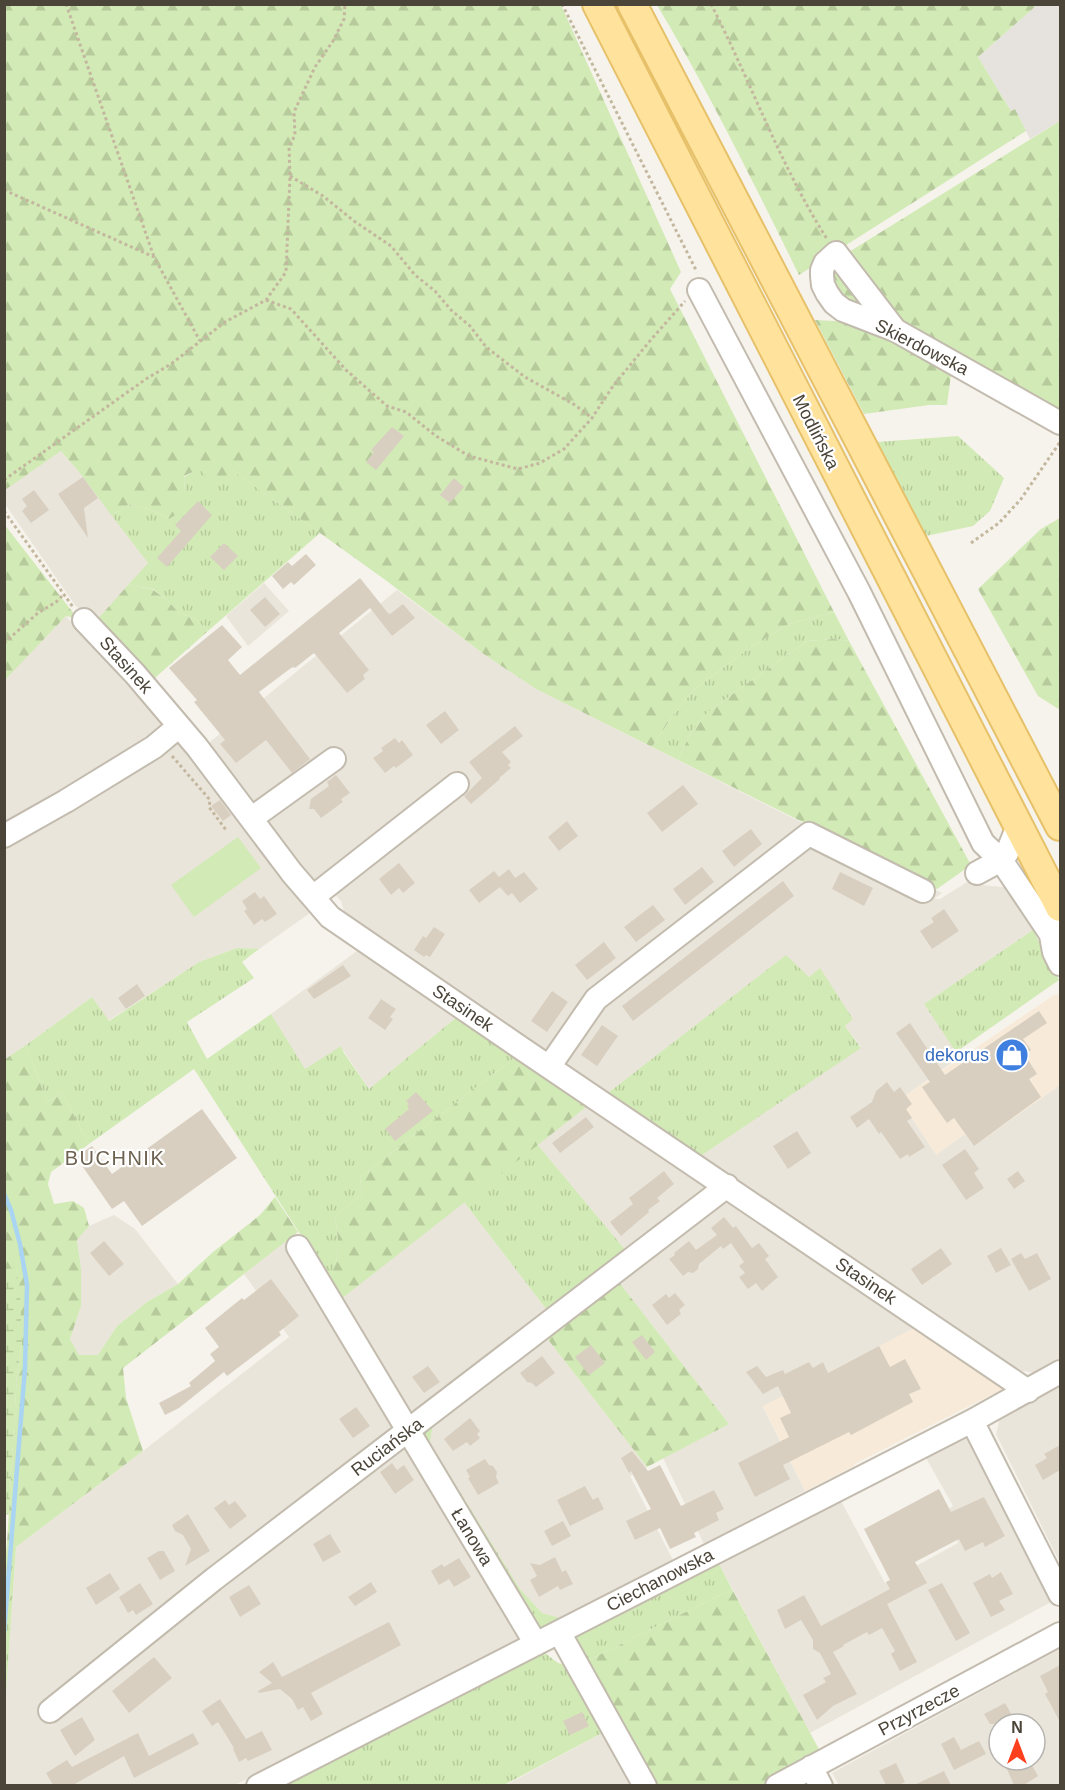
<svg xmlns="http://www.w3.org/2000/svg" width="1065" height="1790" viewBox="0 0 1065 1790" font-family="Helvetica,sans-serif">
<defs>
<pattern id="grass-tufts" width="24" height="20" patternUnits="userSpaceOnUse" patternTransform="scale(1.5)"><rect width="24" height="20" fill="#d2eab5"/><path d="M3 7l-1-3M5 7V3M7 7l1-3M15 17l-1-3M17 17v-4M19 17l1-3" fill="none" stroke="#b6ca9c"/></pattern>
<pattern id="forest-firs" width="22" height="20" patternUnits="userSpaceOnUse" patternTransform="scale(1.5)"><rect width="22" height="20" fill="#d2eab5"/><path d="M5 1l3.5 6h-7zM16 11l3.5 6h-7z" fill="#b6ca9c"/></pattern>
<pattern id="wetland-marsh" width="20" height="14" patternUnits="userSpaceOnUse" patternTransform="scale(1.5)"><rect width="20" height="14" fill="#d2eab5"/><path d="M1 5h8M5 5V1M11 12h8M15 12V8" fill="none" stroke="#b6ca9c"/></pattern>
</defs>
<rect width="100%" height="100%" fill="#f6f3ec"/>
<!-- residential -->
<path fill="#eae5da" fill-rule="evenodd" d="M61,451L83,477L148,563L95,622L75,605L5,504L4,490Z
M264,583L289,611L248,646L226,616Z
M397,590L485,655L536,689L942,893L934,899H940L972,879L973,884L1011,888L1033,930L924,1004L960,1057L906,1095L912,1104L906,1109L936,1154L965,1134L974,1145L1060,1085V1358L1034,1373L1024,1371L1015,1374L696,1159L861,1047L845,1026L853,1019L820,969L809,977L785,956L604,1096L460,997L344,911L341,901L324,882L315,880L261,819L205,746Z
M66,616L132,691L161,720L182,748L224,797L276,865L310,913L259,949L237,948L199,962L108,1021L92,997L5,1060L4,680Z
M361,948L458,1016L369,1089L341,1047L305,1070L271,1014Z
M590,1104L712,1185L627,1252L537,1144Z
M728,1195L920,1325L763,1407L805,1491L704,1544L663,1458L729,1424L618,1281Z
M464,1202L550,1314L412,1420L340,1300Z
M114,1215L135,1229L178,1284L147,1302L117,1326L98,1355H79L70,1339L81,1306V1268L77,1239L89,1226Z
M286,1241L400,1429L42,1711L47,1722L425,1428L421,1440L534,1632L435,1681L235,1785L5,1786V1708L16,1547L143,1451L289,1337L244,1274Z
M546,1337L647,1467L630,1476L673,1560L560,1618L542,1613L520,1589L430,1443L433,1422Z
M1060,1382V1563L996,1434L1000,1417Z
M965,1436L1051,1602L810,1733L719,1564L840,1499L885,1583L958,1543L945,1512L953,1506L925,1456Z
M1060,1649V1785H839L832,1773ZM999,1724H1035V1760H999Z
M604,1732L632,1786H504Z"/>
<!-- commercial -->
<path fill="#f7ead8" d="M1054,995H1060V1085L974,1146L965,1134L936,1155L906,1109L912,1104L906,1095Z
M920,1325L1007,1387L854,1464V1466L805,1491L763,1406Z"/>
<!-- industrial -->
<path fill="#e6e2dd" d="M1037,5H1060V121L1030,139L1015,109L1011,111L978,57Z"/>
<!-- grass -->
<path fill="url(#grass-tufts)" d="M958,436L1004,478L990,511L973,526L926,536L877,442Z
M232,470L320,533L208,631L195,619L178,612L167,600L153,589L128,585L148,563L112,516L129,504L151,510L169,519L185,493L184,477L195,471Z
M834,612L849,641L834,639L807,641L709,711L691,732L678,760L652,747L675,712L695,689L749,648L789,624Z
M1033,930L1059,980L956,1052L924,1004Z
M237,948L259,949L242,962L254,978L187,1022L207,1059L271,1014L305,1069L341,1046L344,1053L369,1089L458,1016L518,1055L360,1177L362,1194L335,1217C339,1242 341,1256 329,1279L194,1069L89,1144L62,1093L47,1102L26,1045L92,997L109,1021L199,962Z
M786,955L809,977L820,968L853,1019L845,1026L861,1048L696,1159L604,1096Z
M537,1144L627,1252L550,1314L464,1202Z
M433,1422L430,1443L520,1589L542,1613L560,1618L534,1632L421,1440L425,1428Z
M7,1544L16,1547L5,1708L4,1572Z
M719,1564L732,1589L583,1663L574,1642L576,1636L592,1624Z
M541,1650L558,1663L569,1666L604,1732L504,1785L273,1786Z"/>
<!-- forest -->
<path fill="url(#forest-firs)" d="M5,5H561L681,272L670,289L834,612L789,624L749,648L695,689L675,712L652,747L536,689L485,655L384,579L232,470L216,487L201,471H195L184,476L185,493L181,511L169,519L151,510L129,504L112,516L83,477L61,451L5,490Z
M657,5H1037L978,57L1011,111L1015,109L1026,131L799,275C754,184 709,92 657,5Z
M1060,121V418L836,299L829,274L836,260Z
M815,320L854,322L952,367L947,405H929L864,414Z
M1060,518V710L1038,696L978,589L1041,529Z
M4,524L78,619L66,616L5,680Z
M128,585L152,589L167,600L178,612L195,619L208,631L148,684L95,622Z
M834,639L849,641L971,865L937,889L678,760L691,732L709,711L807,641Z
M26,1045L47,1102L62,1093L89,1144L51,1172L48,1184L54,1204L73,1201L84,1208L89,1226L77,1240L81,1268V1306L70,1339L79,1355H98L117,1326L147,1302L178,1284L213,1252L260,1215L275,1197L298,1232L123,1368L126,1398L143,1451L16,1547L7,1544L17,1374L22,1342L16,1268L5,1270L4,1060Z
M518,1055L590,1104L340,1300L329,1279C341,1256 339,1242 335,1217L362,1194L360,1177Z
M618,1281L729,1424L647,1467L546,1337Z
M732,1589L821,1753L761,1785H652L583,1663Z"/>
<!-- wetland -->
<path fill="url(#wetland-marsh)" d="M16,1267L20,1298L22,1342L17,1374L9,1514L5,1515L4,1270Z"/>
<!-- pitch -->
<path fill="#d2eab5" d="M238,837L261,868L194,917L171,885Z"/>
<g fill="none" stroke-linecap="round" stroke-linejoin="round">
<!-- stream -->
<path stroke="#a9d4f2" stroke-width="4.5" d="M4,1194L11,1210L20,1244L27,1285L25,1368L4,1632"/>
</g>
<!-- building -->
<path fill="#d8cfc1" d="M392,427L404,436L376,470L366,462L374,452L371,450Z
M83,477L98,498L84,508L88,538L58,494Z
M454,478L464,487L450,503L440,495Z
M34,490L49,510L31,523L22,511L27,506L22,499Z
M198,501L212,515L167,567L157,558L181,531L175,525Z
M224,543L238,556L224,570L210,557Z
M306,554L316,565L294,585L291,582L283,589L272,576L288,562L292,566Z
M360,578L388,613L390,614L403,604L415,618L392,636L370,608L339,633L369,670L363,675L365,679L347,693L314,653L295,668L294,667L291,668L259,692L310,759L292,773L266,740L236,763L220,744L225,740L194,702L197,700L169,668L222,625L242,647L228,660L240,675Z
M265,597L280,614L265,627L250,610Z
M445,711L459,730L441,744L426,725Z
M515,726L523,736L502,752L511,762L508,765L511,768L499,778L500,779L471,804L464,796L482,778L469,762Z
M395,738L399,743L402,740L413,755L396,768L394,766L385,773L373,758L383,751L381,748Z
M336,775L350,793L341,799L343,802L321,818L314,809H309L311,799L329,786L327,782Z
M683,785L698,804L662,832L647,813Z
M220,800L231,815L223,821L211,806Z
M567,821L578,836L559,851L548,837Z
M751,829L762,844L734,867L722,851Z
M399,863L415,883L403,893L399,888L391,895L379,879Z
M702,867L714,882L685,905L673,889Z
M509,869L515,878L524,872L538,889L520,903L512,893L508,896L500,887L479,903L469,890L494,871L499,877Z
M840,872L873,888L864,906L832,889Z
M783,881L794,896L633,1021L622,1006Z
M255,892L260,899L264,896L277,914L265,922L262,919L254,925L244,911L247,909L242,901Z
M653,905L665,920L636,942L624,927Z
M944,909L959,931L932,949L920,931L934,922L931,918Z
M434,927L445,934L430,957L426,955L424,957L414,950L423,936L426,938Z
M604,942L616,958L587,980L575,965Z
M343,965L351,976L314,999L307,990Z
M137,984L145,996L126,1009L118,998Z
M552,991L568,1002L547,1032L531,1021Z
M381,999L396,1009L390,1017L393,1019L385,1030L368,1018Z
M1039,1011L1047,1023L1023,1039L1031,1050L1025,1055L1037,1074L1029,1079L1041,1097L974,1146L954,1118L947,1123L930,1099L922,1087L930,1082L896,1033L910,1023L945,1075Z
M602,1025L618,1036L597,1066L581,1055Z
M887,1082L894,1092L900,1087L912,1104L906,1109L912,1118L907,1121L925,1147L909,1157L908,1154L900,1159L881,1132L879,1134L869,1119L857,1128L850,1117L872,1102L876,1091Z
M416,1092L433,1111L395,1141L385,1129L409,1109L407,1106L409,1104L406,1101Z
M202,1109L237,1158L142,1226L124,1201L112,1209L76,1157L92,1146L112,1174Z
M586,1117L594,1127L560,1153L552,1143Z
M797,1131L811,1153L788,1169L773,1146Z
M965,1149L979,1169L974,1173L984,1188L966,1200L942,1165Z
M664,1171L674,1184L657,1198L660,1201L648,1210L649,1212L621,1236L610,1222L633,1204L629,1198Z
M1018,1171L1025,1181L1014,1189L1007,1179Z
M724,1217L733,1228L736,1226L752,1248L759,1243L769,1256L765,1259L778,1277L762,1291L756,1283L748,1289L739,1277L745,1273L739,1266L744,1262L731,1243L723,1249L721,1246L699,1264L698,1269L693,1273L688,1272L683,1276L669,1259L675,1255L674,1253L689,1241L696,1250L717,1235L711,1228Z
M104,1241L124,1264L109,1276L90,1253Z
M941,1248L952,1264L922,1285L911,1269Z
M1001,1248L1011,1265L996,1273L987,1256Z
M1021,1253L1025,1259L1037,1253L1051,1279L1029,1291L1011,1259Z
M271,1279L299,1316L279,1332L281,1335L227,1376L224,1372L179,1408L165,1415L159,1403L191,1386L189,1383L215,1361L210,1354L219,1347L205,1328L242,1298L244,1300Z
M675,1293L685,1305L679,1310L681,1314L667,1325L652,1305L666,1294L669,1298Z
M642,1335L655,1352L646,1360L632,1342Z
M591,1345L605,1363L589,1375L575,1357Z
M879,1346L890,1367L905,1359L921,1389L909,1394L913,1402L851,1435L849,1432L783,1465L790,1479L755,1497L738,1463L789,1437L780,1418L791,1413L778,1386L763,1394L746,1372L757,1366L766,1377L783,1370L785,1374L809,1362L813,1368L823,1362L828,1373Z
M542,1356L555,1373L536,1387L532,1383L527,1382L520,1373Z
M428,1366L440,1382L424,1393L412,1377Z
M356,1407L370,1426L353,1438L339,1419Z
M470,1418L480,1431L477,1434L480,1438L470,1446L467,1442L453,1451L444,1439Z
M1060,1445V1470L1043,1480L1035,1465L1047,1458L1044,1454Z
M632,1451L648,1471L660,1465L681,1506L714,1490L724,1509L716,1513L719,1520L694,1533L696,1537L670,1549L660,1528L635,1540L626,1521L651,1509L631,1471L629,1473L621,1458Z
M485,1459L489,1465L493,1466L497,1472L496,1477L499,1483L478,1495L468,1478L470,1477L466,1470Z
M392,1463L397,1470L404,1465L414,1480L395,1494L380,1472Z
M585,1486L593,1500L598,1497L604,1509L570,1526L557,1500Z
M939,1489L951,1512L984,1497L1005,1536L985,1547L983,1542L965,1551L959,1539L915,1562L927,1583L887,1604L917,1662L900,1671L891,1654L895,1651L882,1628L869,1635L867,1632L843,1645L844,1646L833,1652L857,1694L833,1706L817,1720L803,1695L826,1682L823,1678L831,1674L820,1653L813,1649V1640L801,1620L785,1629L777,1610L804,1595L821,1626L890,1589L886,1582L890,1580L864,1529Z
M225,1500L229,1505L235,1501L247,1516L230,1529L214,1508Z
M188,1514L210,1551L185,1566L191,1549L183,1535L175,1531L172,1525Z
M563,1521L571,1536L552,1546L544,1531Z
M330,1534L341,1552L323,1562L313,1544Z
M159,1551H164L175,1571L160,1580L147,1558Z
M555,1557L562,1572L566,1570L573,1584L560,1590L558,1586L539,1597L530,1580L537,1576L530,1563L540,1565Z
M459,1558L471,1577L454,1587L449,1579L439,1585L431,1571L442,1564L444,1567Z
M1001,1572L1013,1594L999,1601L1005,1610L991,1617L973,1583L990,1574L992,1578Z
M110,1573L120,1589L96,1605L86,1588Z
M371,1582L377,1592L355,1606L348,1597Z
M140,1583L153,1604L136,1615L133,1610L128,1613L119,1597Z
M942,1583L970,1633L956,1641L928,1590Z
M249,1585L261,1604L240,1617L229,1597Z
M389,1622L401,1645L311,1693L323,1714L311,1721L303,1707L298,1710L292,1699L280,1689L259,1693L258,1691L272,1683L259,1672L273,1662L282,1677Z
M154,1657L172,1678L129,1713L112,1691Z
M1060,1665V1722L1045,1694L1048,1692L1040,1676Z
M220,1699L246,1739L262,1731L272,1750L248,1761L246,1758L239,1762L233,1749L234,1748L218,1722L212,1726L202,1711Z
M1005,1703L1017,1724H990L984,1714Z
M582,1712L589,1726L570,1735L563,1721Z
M82,1717L95,1740L75,1756L60,1730Z
M138,1733L149,1756L193,1733L199,1744L134,1778L124,1756L73,1785H53L46,1773L67,1760L72,1767Z
M954,1737L961,1750L979,1741L986,1754L954,1770L941,1744Z
M1014,1760H1029L1038,1776L1024,1785H1014L1005,1765Z
M896,1763L905,1782L899,1785H886L879,1771Z
M944,1771L951,1785H914Z"/>
<g fill="none" stroke-linecap="round" stroke-linejoin="round">
<defs>
<path id="minor" d="M699,290L859,592L983,843L1001,860L1050,933
M895,330L836,253L825,263L822,270V276L823,285L827,293L834,303L843,310L895,330L1060,423
M84,620L135,674L197,747L292,873L330,917L518,1046L1028,1391
M252,818L334,759
M4,836L66,801L154,747L179,726
M977,873L1001,860L1007,853L1018,826
M313,897L457,784
M1048,919L1054,952L1060,964
M549,1067L596,999L809,834L923,891
M298,1247L536,1644
M972,1421L1060,1594
M559,1632L645,1786
M50,1711L214,1579L727,1186
M811,1767L821,1786
M258,1786L972,1421L1060,1372
M777,1786L1060,1634"/>
<path id="major" d="M597,4L1060,907
M632,4L1060,826"/>
</defs>
<!-- minor casing -->
<use href="#minor" stroke="#c2bbae" stroke-width="26"/>
<!-- major casing -->
<use href="#major" stroke="#e6c16a" stroke-width="32"/>
<!-- path -->
<path stroke="#c4b79f" stroke-width="3" stroke-dasharray="3 3" stroke-linecap="butt" d="M66,4L154,257
M562,4L697,272
M711,4C751,82 780,165 827,239
M290,176L323,196L354,221L391,246L415,275L435,291L451,310L470,326L486,347L525,377L575,405L592,418
M4,190L154,257L200,341
M266,300L291,309L346,370L387,406L406,412L436,436L469,456L518,469L540,463L564,449L592,418L613,386L649,342L685,301
M4,480L146,379L171,364L225,322L266,300L286,272L290,176L289,147L295,135L294,112L315,67L333,41L344,19L345,4
M4,511L73,607
M971,543L999,523L1021,499L1060,442
M4,643L38,613L56,602L63,595
M172,756L210,800L209,807L226,830"/>
<!-- minor -->
<use href="#minor" stroke="#fff" stroke-width="22"/>
<!-- major -->
<use href="#major" stroke="#ffe39c" stroke-width="28"/>
</g>
<!-- icons -->
<defs>
<symbol id="shop-disc" viewBox="-11 -11 22 22"><circle r="9.5" fill="#3f7fe0" stroke="#fff"/><path d="M-5-2.5h2.3a2.7 3.5 0 0 1 5.4 0H5L5.5 6h-11ZM-1.5-2.5h3a1.5 2.3 0 0 0-3 0Z" fill="#fff"/></symbol>
</defs>
<g fill-rule="evenodd">
<use href="#shop-disc" x="993" y="1036" width="38" height="38"/>
</g>
<g text-anchor="middle" stroke-width="4.5" stroke-linejoin="round" paint-order="stroke">
<!-- street labels -->
<g font-size="18" fill="#4b4439" stroke="#fff">
<text transform="translate(922 347) rotate(27)" y="6">Skierdowska</text>
<text transform="translate(816 432) rotate(63)" y="6">Modlińska</text>
<text transform="translate(126 665) rotate(48)" y="6">Stasinek</text>
<text transform="translate(463 1008) rotate(34)" y="6">Stasinek</text>
<text transform="translate(866 1281) rotate(34)" y="6">Stasinek</text>
<text transform="translate(387 1447) rotate(-37)" y="6">Ruciańska</text>
<text transform="translate(472 1537) rotate(59)" y="6">Łanowa</text>
<text transform="translate(660 1580) rotate(-27)" y="6">Ciechanowska</text>
<text transform="translate(919 1710) rotate(-28)" y="6">Przyrzecze</text>
</g>
<!-- shop labels -->
<g font-size="18" fill="#366cbe" stroke="#fff" text-anchor="end">
<text x="989" y="1061">dekorus</text>
</g>
<!-- neighbourhood labels -->
<g font-size="20" letter-spacing="1.5" fill="#6e6250" stroke="#fff">
<text x="115" y="1165">BUCHNIK</text>
</g>
</g>
<!-- border -->
<rect width="1065" height="1790" fill="none" stroke="#4b4439" stroke-width="12"/>
<!-- north arrow -->
<g transform="translate(1017 1742)"><circle r="28" fill="#ffffff" stroke="#b7b4b0" stroke-width="1.5"/>
<path d="M0-4.5L10 22L0 15L-10 22Z" fill="#fc3f1d"/>
<text y="-9" font-size="16" font-weight="bold" text-anchor="middle" fill="#4b4439">N</text>
</g>
</svg>
